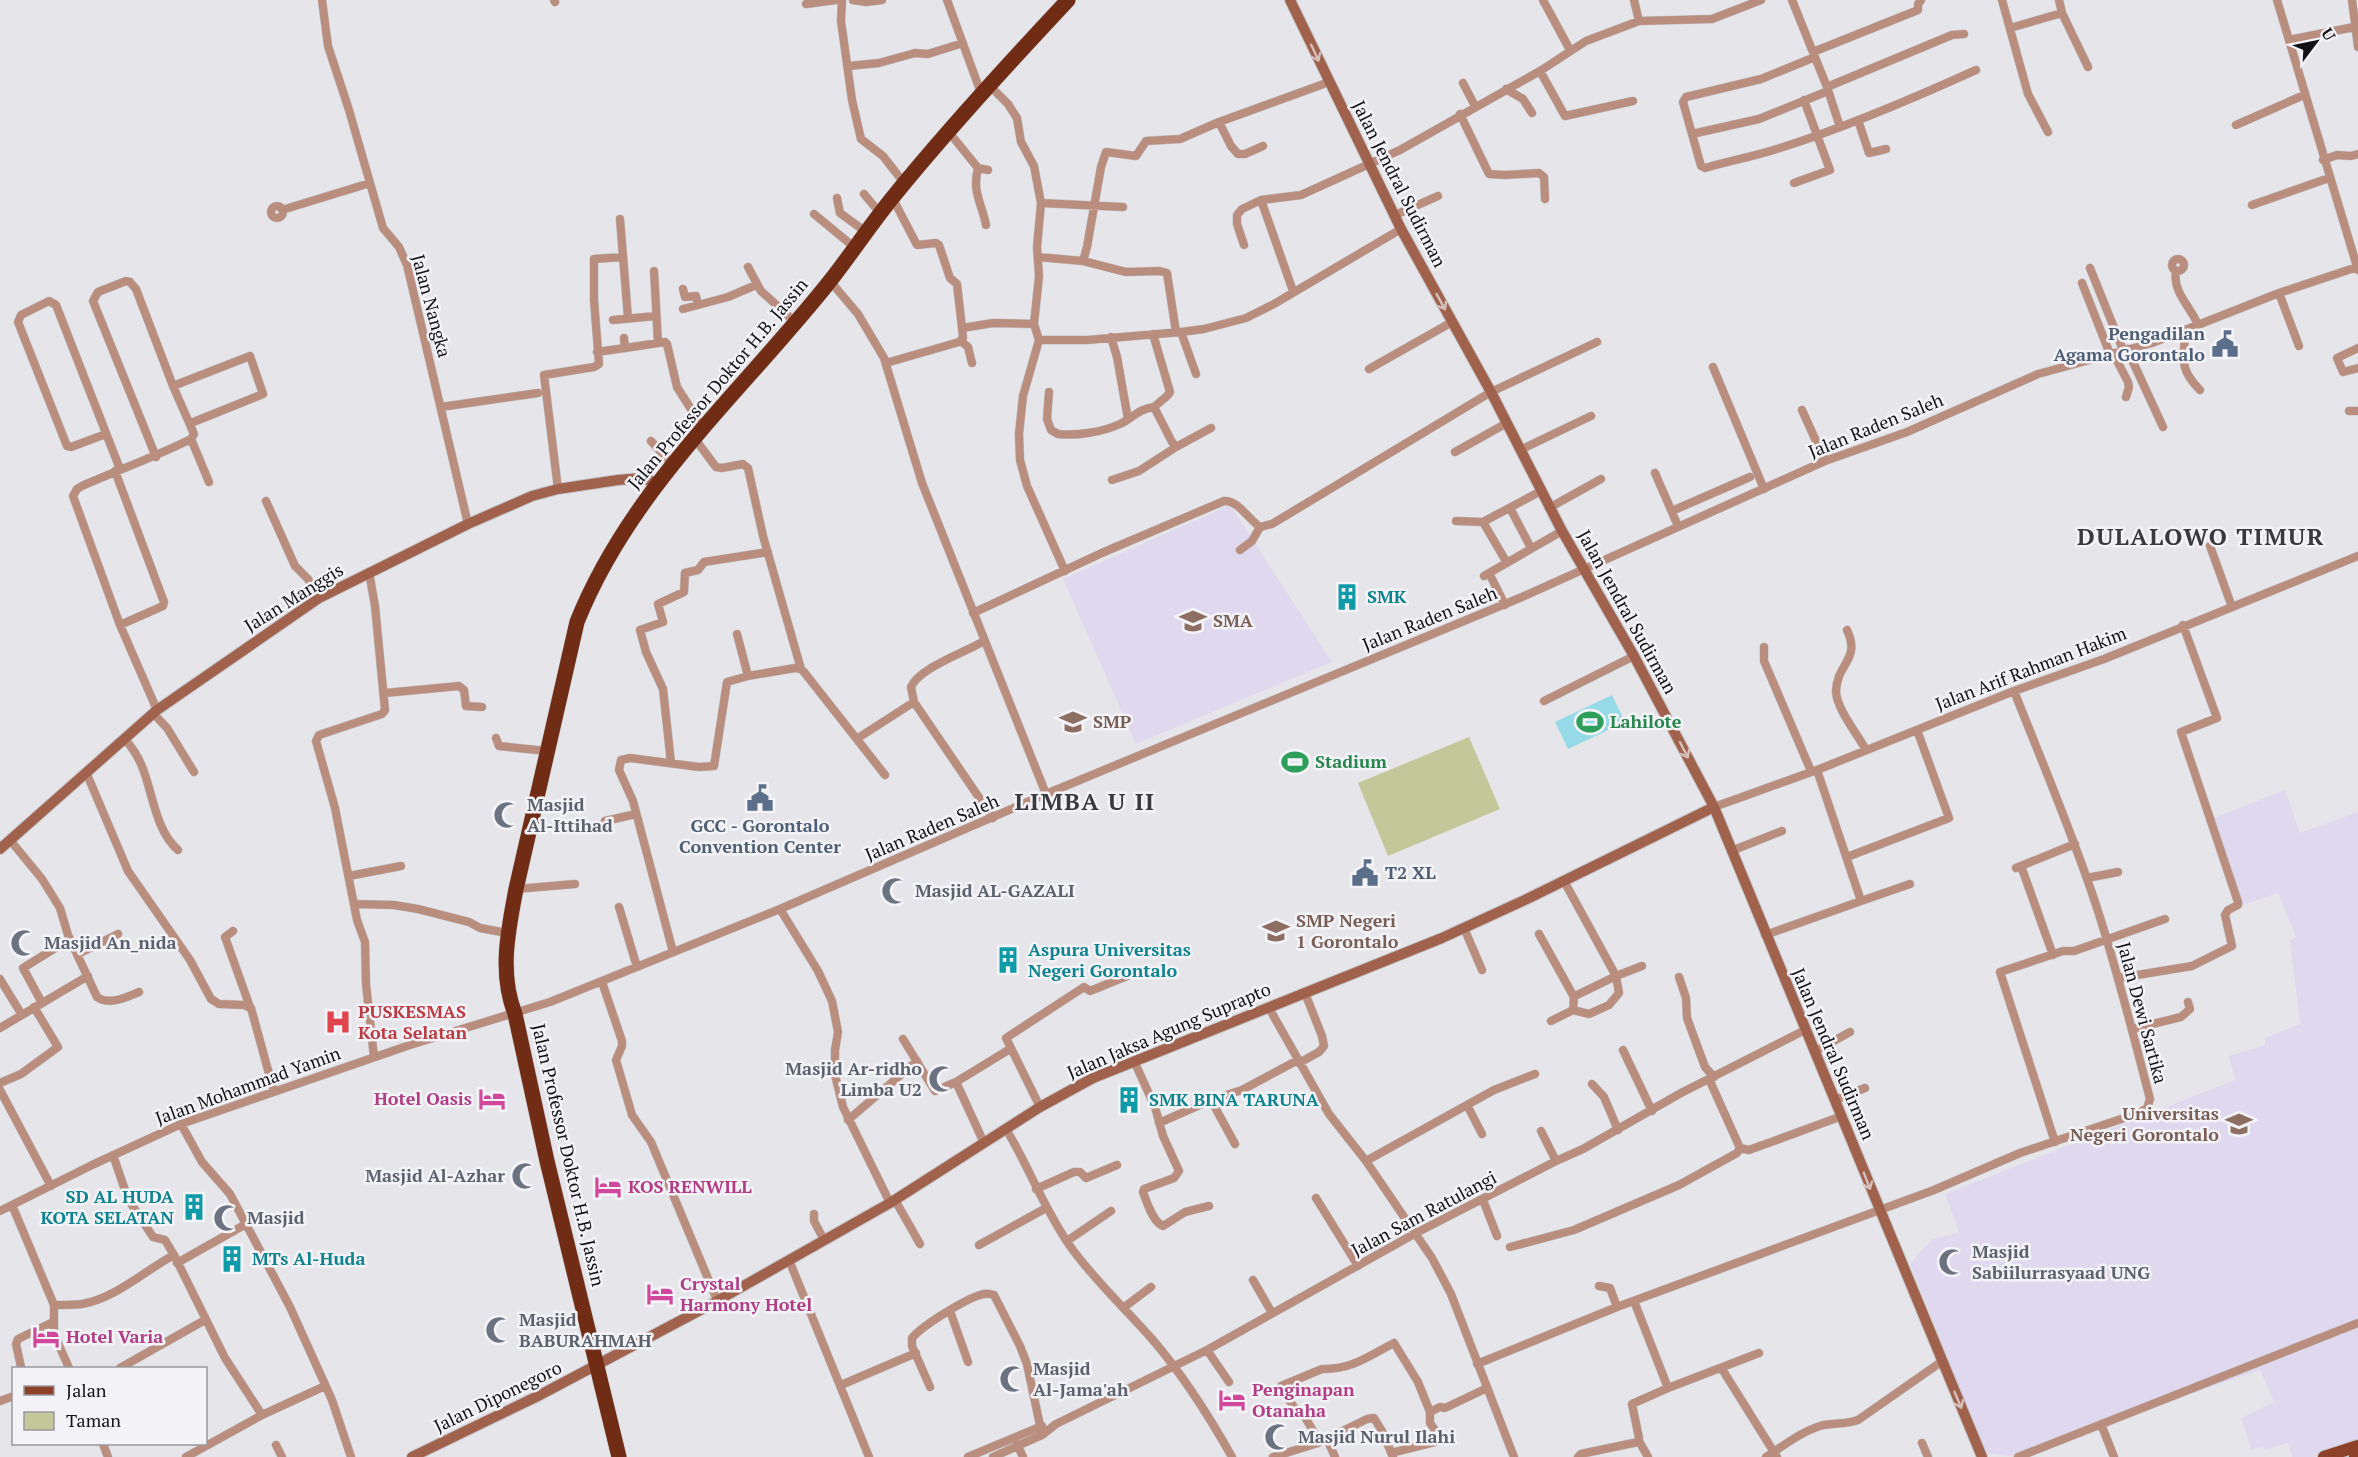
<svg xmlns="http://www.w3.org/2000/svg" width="2358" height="1457" viewBox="0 0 2358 1457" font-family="'PT Serif',serif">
<rect width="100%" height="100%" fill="#e6e6ea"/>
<!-- education -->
<path fill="#dfd8ee" d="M1230,505L1332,662L1136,744L1063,579Z
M2285,790L2300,833L2358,812V1443L2314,1457H2292L2288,1443L2264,1450L2263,1447L2251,1449L2241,1418L2274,1402L2260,1370L2010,1456L1986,1453L1910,1264L1931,1240L1959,1232L1945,1194L2235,1080L2229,1056L2265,1045V1038L2300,1024L2290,941L2296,937L2278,893L2240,906L2214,818Z"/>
<!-- green -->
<path fill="#c4c799" d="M1469,737L1500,809L1388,856L1358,783Z"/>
<!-- water -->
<path fill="#97dae7" d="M1612,695L1625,722L1568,749L1555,722Z"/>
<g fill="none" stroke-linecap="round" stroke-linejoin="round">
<defs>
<path id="street" d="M322,0L328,46L349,110L383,228L399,247L407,265L468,524
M554,0L555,2
M842,0L841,21L852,100L861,139L883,156L904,183
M853,0L866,2L882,0
M947,0L981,93
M1543,0L1570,50
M1634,0L1639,21
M1792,0L1827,87L1840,127
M2002,0L2028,94L2048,132
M2277,0L2358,270
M2352,0L2358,47
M806,4L836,0
M2062,13L2088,67
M2010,28L2062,13L2059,0
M2289,40L2354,27
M1813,52L1918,10V4L1921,0
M1815,57L1761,79L1686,97L1683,102L1692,134L1759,119L1828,91
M849,66L879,63L915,53L928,54L963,43
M1540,71L1565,116L1633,101
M1463,83L1475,106
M988,84L1008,104L1017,118L1021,142L1034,166L1041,203L1037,247L1039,276L1034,324L1039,340L1023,396L1019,434L1020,460L1027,486L1065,571
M1827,87L1952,35L1964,34
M1506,89L1523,99L1532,113
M1460,114L1489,174L1505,175L1539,173L1544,177L1545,199
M1858,120L1869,153L1886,149
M1219,122L1231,146L1238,154H1245L1263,146
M2236,125L2304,95
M948,131L978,168L988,170
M1692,134L1701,166L1705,168C1730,161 1755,156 1780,148C1847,127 1912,99 1976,70
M2323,160L2337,155L2351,156L2358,154
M978,168C972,192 981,201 986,225
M1794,183L1830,170L1804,100
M864,194L880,213
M892,197L917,245L936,243L939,245L950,278L957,284L962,328
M837,198L840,213L866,232
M1261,200L1293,291
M1041,203L1123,207
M2252,205L2329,178
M271 212a6 6 0 1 1 12 0a6 6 0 1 1-12 0Z
M282,210L370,183
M814,214L854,247
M1395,215L1438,196
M620,219L628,318
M1244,245L1237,224V215L1242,209L1261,200L1301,195L1400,150L1540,71L1586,41L1639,21L1712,19L1761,0
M1038,257L1083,261L1087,247L1101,167L1106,152L1136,156L1146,141L1180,139L1219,122L1329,82
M2172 265a6 6 0 1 1 12 0a6 6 0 1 1-12 0Z
M1083,261L1126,272L1160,271L1167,273L1176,332
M748,267L761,291L795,322
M2090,268L2123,350
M654,271L658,343
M2176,271C2172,292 2191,307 2198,325
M830,281L858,314L884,358L922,483L1046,794
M2082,283L2110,354
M683,289L685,297L696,296L698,305
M2279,293L2299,346
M683,309L728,297L756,285
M613,320L656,316
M2185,330C2185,358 2177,367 2200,390
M1181,332L1196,374
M1153,334L1170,392L1167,396L1154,407L1172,442L1176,447L1211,428
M1111,337L1117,357L1128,419
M1039,340H1087L1181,332L1204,329L1246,318L1274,304L1401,229
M961,341L968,347L972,363
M625,348L665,342L667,344L677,387L703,428
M2358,348L2337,358L2343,372L2358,368
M2127,349L2163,427
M597,352L625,348L624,338
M2113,353L2128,382L2129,387L2126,397
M886,363L959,342L963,338L962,328L993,323L1034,324
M1713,367L1764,489
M1369,369L1452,322
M173,386L250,356L263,394L191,423
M1049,392L1047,419L1051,430L1058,434C1077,436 1103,432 1120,424C1133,418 1138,409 1154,407
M441,407L538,393
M1802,410L1825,461
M2349,411H2358
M106,434L71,447L67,446L18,322L21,315L49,301L56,305L120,469
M191,439L209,482
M695,439L716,467L722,468L743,464L748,468L763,536L801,669
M651,441L672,464
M1520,450L1591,416
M1455,452L1507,423
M156,457L93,301L98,292L126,281L130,282L136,289L173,386L194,434L191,439C155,457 118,470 82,486L77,489L73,496L120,625L157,710
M115,471L164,602L163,606L120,625
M1655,473L1678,526
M1112,480L1139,471L1176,447
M558,489L544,375L594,367L599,364L594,300V259L623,257
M266,501L295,566L308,579L319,598
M1510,508L1531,548
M1549,508L1601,479
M1672,511L1750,477
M1456,521L1483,522
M2210,546L2232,607
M1240,550L1252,541L1260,527
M1507,563L1483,522L1541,491
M369,572L375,606L385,710L382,714L319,735L316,741L335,808L357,920L365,942L366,984L374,1057
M1489,573L1505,605
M1484,576L1562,531
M973,613L1104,552L1224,501C1238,500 1248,519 1260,527L1272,524L1491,392L1597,342
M1847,630C1861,660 1837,663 1836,691C1836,708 1858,735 1866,750
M737,634L748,676
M1764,647V661L1811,771
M385,693L459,686L464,690L466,706L482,707
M1544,701L1634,656
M914,702L911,687C919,668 966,652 984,641
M153,713L167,728L194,772
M124,738C132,747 139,758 143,769C153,795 156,831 178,850
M496,738L499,746L547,751
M858,738L914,702L993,818
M671,763L663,689L646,652L640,630L663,622L658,604L684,592L685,573L698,570L704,562L768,552
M86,772L128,871L190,960L211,999L219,1004L244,1005L251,1008L274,1092
M1714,807L1817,770L2014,691L2104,659L2358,556
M605,821L636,814
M10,840L42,879L60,908L68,935L97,997C109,1006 127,997 139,992
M1731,851L1782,831
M1847,857L1949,818L1917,730
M2021,866L2053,955
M2016,868L2075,844
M349,876L401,866
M2087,878L2118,872
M516,889L575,884
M1861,901L1910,884
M355,904L394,905L418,909L469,922L480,928L507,933
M619,907L637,967
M780,909L818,971L832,1001L838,1032L835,1050V1075L843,1107L890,1203
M1464,928L1482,970
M233,931L225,937L250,1007
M1539,934L1574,997
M1765,935L1861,901L1817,770
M673,952L633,801L619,770L621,760L630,758L699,767L714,766L727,682L748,676L795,668L801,669L804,672L885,775
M78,954L118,934
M1679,977L1686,998L1687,1018L1705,1067L1714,1077
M2119,978L2192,966L2232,946L2225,915L2228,910L2238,905V902L2181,732L2217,718L2183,625
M0,979L22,1015
M602,982L622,1041V1046L616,1060L632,1115L651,1142L717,1300
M42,1003L23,968L70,939
M1269,1008L1329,1114L1366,1161L1432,1258L1451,1294L1514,1457
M1573,1010L1589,1014L1609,1005L1619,993L1616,976L1642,966
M1551,1021L1573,1010L1574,997L1577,995L1616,976L1564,881
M0,1028L88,976
M2132,1029L2181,1017L2190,1009L2188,1002
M903,1039L935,1091L956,1082
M1623,1050L1652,1111
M1814,1052L1850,1032
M1134,1061L1155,1107L1163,1136L1179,1171L1174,1178L1144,1189L1143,1192C1147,1203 1153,1222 1163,1226L1185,1212L1209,1206
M1299,1063L1319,1052L1324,1046L1322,1036L1305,993
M1709,1079L1740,1148L1749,1150L1842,1116
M0,1083L21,1074L58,1047L34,1007
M1592,1084L1604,1097L1618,1130
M0,1090L51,1186
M1211,1100L1235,1144
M1835,1100L1865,1088
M1467,1105L1482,1134
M1040,1107L1006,1038L1084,987L1090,991L1132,974
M848,1120L917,1061
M1159,1123L1211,1100L1242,1090L1298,1060
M181,1124L202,1162L230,1194L290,1307L332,1400L351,1457
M1006,1129C1029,1167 1044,1209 1070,1246C1094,1280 1125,1308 1152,1339C1183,1375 1209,1416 1232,1457
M1541,1131L1556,1161
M2055,1142L2000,972L2063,951H2074L2165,919
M984,1143L956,1082L1010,1049
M113,1155L128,1199L153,1237L165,1240L174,1255
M1366,1161L1494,1090L1535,1074
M1036,1189L1074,1172H1080L1086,1178L1117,1165
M1316,1198L1358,1266
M895,1200L920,1244
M1483,1200L1497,1236
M12,1205L54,1305V1334L69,1368
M0,1211L92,1165L181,1124L410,1045L550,1002L780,909L1046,794L1522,597L1825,461L1907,432L2038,374L2152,343L2279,293L2357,267
M814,1214V1221L824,1240
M1067,1241L1111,1211
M979,1245L1046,1208
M1510,1247L1574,1230L1679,1185L1737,1153L1740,1148
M789,1260L869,1457
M177,1263L246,1224
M1253,1280L1272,1313
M1599,1286L1610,1288L1617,1307
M1634,1301L1668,1388L1759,1353
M54,1305C63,1305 73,1305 82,1304C116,1298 144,1271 174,1255L225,1358L262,1415L325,1386
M1123,1308L1151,1287
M950,1311L968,1362
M1207,1350L1229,1382
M1477,1364L1617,1307L1934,1190L2020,1153L2139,1113L2147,1108L2150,1099C2133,1034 2117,969 2096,905C2072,832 2042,762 2014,691
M21,1367L16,1344L18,1339L53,1322
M120,1368L205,1320
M1722,1369L1777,1457
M841,1385L916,1353
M930,1387L912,1346V1338C923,1325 964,1300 980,1295C986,1293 989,1293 994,1295L1020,1346L1027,1364L1042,1435
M0,1401L14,1396
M2101,1424L2114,1457
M1327,1439L1335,1457
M1639,1441L1648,1457
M1318,1443L1312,1429L1302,1412L1299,1413L1297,1411L1281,1389V1386L1322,1369C1351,1370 1369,1356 1394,1343L1418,1382L1430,1412
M1922,1443L1928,1457
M103,1444L108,1457
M1017,1444L1023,1457
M276,1445L282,1457
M1391,1453L1439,1441L1441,1439L1430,1423V1412L1440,1407L1445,1408L1487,1388
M186,1457L262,1415
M968,1457L1042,1426
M993,1457L1042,1435L1056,1424L1207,1350L1416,1233L1556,1161L1583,1149L1681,1093L1805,1030
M1273,1457L1318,1443L1367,1419L1374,1418L1382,1431L1393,1457
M1578,1457L1581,1454L1638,1442L1639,1438L1632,1404L1668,1388
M1766,1457C1783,1446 1801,1432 1820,1426C1833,1422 1845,1425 1858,1420L1941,1362
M2018,1457L2358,1323"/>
<path id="secondary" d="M1290,0L1401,229L1491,392L1562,531L1634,656L1714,807L1982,1457
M0,849L157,710L319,598L468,524L532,496L558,489L618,480L642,478L657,483
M412,1457L538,1396L708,1306L890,1203L1040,1107L1093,1078L1442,938L1529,898L1714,807"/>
<path id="primary" d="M2324,1457L2358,1446
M2355,1457L2358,1456"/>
<path id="highway" d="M619,1457L547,1161L515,1014C499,973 508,931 516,889L577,622C631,487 742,392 830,281C852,253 871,224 893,197C948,129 1008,64 1068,0"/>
</defs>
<!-- street casing -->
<use href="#street" stroke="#c4c4c8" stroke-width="9"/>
<!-- secondary casing -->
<use href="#secondary" stroke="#c4c4c8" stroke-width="12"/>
<!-- primary casing -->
<use href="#primary" stroke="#c4c4c8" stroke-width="14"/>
<!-- highway casing -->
<use href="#highway" stroke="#c4c4c8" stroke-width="16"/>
<!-- street -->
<use href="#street" stroke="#ba8e7f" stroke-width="8"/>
<!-- secondary -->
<use href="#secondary" stroke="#a1624d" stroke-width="10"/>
<!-- primary -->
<use href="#primary" stroke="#8d4128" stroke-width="12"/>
<!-- highway -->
<use href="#highway" stroke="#712c15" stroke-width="15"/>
</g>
<!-- one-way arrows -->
<defs><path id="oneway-shaft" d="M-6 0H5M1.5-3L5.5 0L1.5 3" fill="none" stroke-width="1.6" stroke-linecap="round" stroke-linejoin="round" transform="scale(1.5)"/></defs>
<g stroke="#d6c0bc">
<use href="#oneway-shaft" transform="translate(1315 53) rotate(65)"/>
<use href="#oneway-shaft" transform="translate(1441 302) rotate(61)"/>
<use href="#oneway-shaft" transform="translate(1684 750) rotate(63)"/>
<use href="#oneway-shaft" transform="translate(1867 1181) rotate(69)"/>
<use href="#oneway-shaft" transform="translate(1958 1400) rotate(67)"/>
</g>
<!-- icons -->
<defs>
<symbol id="civic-bare" viewBox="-9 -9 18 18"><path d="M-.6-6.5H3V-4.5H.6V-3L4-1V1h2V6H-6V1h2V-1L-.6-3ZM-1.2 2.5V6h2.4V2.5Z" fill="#5c6f8a" stroke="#f3f3f8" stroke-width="2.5" paint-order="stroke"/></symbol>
<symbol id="building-bare" viewBox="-9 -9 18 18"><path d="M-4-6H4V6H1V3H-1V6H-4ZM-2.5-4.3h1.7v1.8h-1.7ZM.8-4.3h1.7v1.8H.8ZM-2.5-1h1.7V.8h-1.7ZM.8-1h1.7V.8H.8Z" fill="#0f9aa8" stroke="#f3f3f8" stroke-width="2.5" paint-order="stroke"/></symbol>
<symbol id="school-bare" viewBox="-9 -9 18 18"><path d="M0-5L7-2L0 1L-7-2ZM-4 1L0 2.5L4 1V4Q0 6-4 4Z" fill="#8d6e63" stroke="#f3f3f8" stroke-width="2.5" paint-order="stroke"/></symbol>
<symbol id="stadium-bare" viewBox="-9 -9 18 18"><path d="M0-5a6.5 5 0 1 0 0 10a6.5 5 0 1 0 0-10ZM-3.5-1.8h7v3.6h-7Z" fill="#2e9e5b" stroke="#f3f3f8" stroke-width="2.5" paint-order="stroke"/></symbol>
<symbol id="mosque-bare" viewBox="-9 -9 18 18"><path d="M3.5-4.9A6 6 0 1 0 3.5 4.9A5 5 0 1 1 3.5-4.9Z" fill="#6b7280" stroke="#f3f3f8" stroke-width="2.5" paint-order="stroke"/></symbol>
<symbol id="hospital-bare" viewBox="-9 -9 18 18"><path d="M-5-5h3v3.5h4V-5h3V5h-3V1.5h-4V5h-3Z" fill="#e0444e" stroke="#f3f3f8" stroke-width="2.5" paint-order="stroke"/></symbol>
<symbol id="hotel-bare" viewBox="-9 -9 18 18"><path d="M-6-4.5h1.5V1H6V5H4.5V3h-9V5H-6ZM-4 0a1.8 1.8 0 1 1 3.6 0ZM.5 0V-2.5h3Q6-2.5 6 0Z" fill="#d1479c" stroke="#f3f3f8" stroke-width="2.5" paint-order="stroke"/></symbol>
<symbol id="university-bare" viewBox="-9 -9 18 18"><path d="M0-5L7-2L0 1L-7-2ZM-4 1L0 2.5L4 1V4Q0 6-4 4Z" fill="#8d6e63" stroke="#f3f3f8" stroke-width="2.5" paint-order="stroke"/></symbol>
</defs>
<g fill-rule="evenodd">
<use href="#civic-bare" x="2206" y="325" width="38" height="38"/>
<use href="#building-bare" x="1328" y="578" width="38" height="38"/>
<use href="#school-bare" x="1174" y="602" width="38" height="38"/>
<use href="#school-bare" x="1054" y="703" width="38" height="38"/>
<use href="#stadium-bare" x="1571" y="703" width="38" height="38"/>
<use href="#stadium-bare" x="1276" y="743" width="38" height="38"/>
<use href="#civic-bare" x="741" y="779" width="38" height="38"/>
<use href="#mosque-bare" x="488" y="796" width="38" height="38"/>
<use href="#civic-bare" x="1346" y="854" width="38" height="38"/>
<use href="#mosque-bare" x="876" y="872" width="38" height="38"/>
<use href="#school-bare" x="1257" y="912" width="38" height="38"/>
<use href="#mosque-bare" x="5" y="924" width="38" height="38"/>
<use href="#building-bare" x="989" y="941" width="38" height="38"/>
<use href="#hospital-bare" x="319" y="1003" width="38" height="38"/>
<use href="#mosque-bare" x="923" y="1060" width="38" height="38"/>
<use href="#hotel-bare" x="473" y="1080" width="38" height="38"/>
<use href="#building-bare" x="1110" y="1081" width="38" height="38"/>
<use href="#university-bare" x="2220" y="1105" width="38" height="38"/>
<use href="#mosque-bare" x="506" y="1157" width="38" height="38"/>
<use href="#hotel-bare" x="589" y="1168" width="38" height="38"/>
<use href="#building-bare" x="175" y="1188" width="38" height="38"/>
<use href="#mosque-bare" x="208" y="1199" width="38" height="38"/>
<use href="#building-bare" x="213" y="1240" width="38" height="38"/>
<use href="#mosque-bare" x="1933" y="1243" width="38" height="38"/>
<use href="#hotel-bare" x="641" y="1275" width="38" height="38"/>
<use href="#mosque-bare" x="480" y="1311" width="38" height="38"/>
<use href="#hotel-bare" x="27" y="1318" width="38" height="38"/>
<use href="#mosque-bare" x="994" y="1360" width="38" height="38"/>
<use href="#hotel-bare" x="1213" y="1381" width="38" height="38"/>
<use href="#mosque-bare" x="1259" y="1418" width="38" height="38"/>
</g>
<g text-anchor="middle" stroke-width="5" stroke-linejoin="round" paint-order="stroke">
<!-- street labels -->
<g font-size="18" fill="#131315" stroke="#f3f3f8">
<text transform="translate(1399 184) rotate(63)" y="6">Jalan Jendral Sudirman</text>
<text transform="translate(431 306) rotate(75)" y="6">Jalan Nangka</text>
<text transform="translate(718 384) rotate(-50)" y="6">Jalan Professor Doktor H.B. Jassin</text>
<text transform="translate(1876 426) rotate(-22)" y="6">Jalan Raden Saleh</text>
<text transform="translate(294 598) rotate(-32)" y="6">Jalan Manggis</text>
<text transform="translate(1627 612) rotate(61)" y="6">Jalan Jendral Sudirman</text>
<text transform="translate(1430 619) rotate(-22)" y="6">Jalan Raden Saleh</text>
<text transform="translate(2031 669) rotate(-21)" y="6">Jalan Arif Rahman Hakim</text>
<text transform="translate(932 828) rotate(-23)" y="6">Jalan Raden Saleh</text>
<text transform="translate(2142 1013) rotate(75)" y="6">Jalan Dewi Sartika</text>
<text transform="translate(1169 1031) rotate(-23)" y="6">Jalan Jaksa Agung Suprapto</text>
<text transform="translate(1833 1054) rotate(67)" y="6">Jalan Jendral Sudirman</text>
<text transform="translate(248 1086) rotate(-20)" y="6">Jalan Mohammad Yamin</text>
<text transform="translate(568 1155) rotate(77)" y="6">Jalan Professor Doktor H.B. Jassin</text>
<text transform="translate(1424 1214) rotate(-28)" y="6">Jalan Sam Ratulangi</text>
<text transform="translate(498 1397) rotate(-26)" y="6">Jalan Diponegoro</text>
</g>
<!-- service labels -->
<g font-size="18" font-weight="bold" fill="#4e5e75" stroke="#f3f3f8" text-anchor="end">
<text x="2205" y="340">Pengadilan<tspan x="2205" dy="21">Agama Gorontalo</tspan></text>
<text x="760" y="832" text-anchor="middle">GCC - Gorontalo<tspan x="760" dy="21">Convention Center</tspan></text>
<text x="1385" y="879" text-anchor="start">T2 XL</text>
</g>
<!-- culture labels -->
<g font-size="18" font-weight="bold" fill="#0d838f" stroke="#f3f3f8" text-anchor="start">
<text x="1367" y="603">SMK</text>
<text x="1028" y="956">Aspura Universitas<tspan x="1028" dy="21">Negeri Gorontalo</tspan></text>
<text x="1149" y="1106">SMK BINA TARUNA</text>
<text x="174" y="1203" text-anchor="end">SD AL HUDA<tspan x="174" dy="21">KOTA SELATAN</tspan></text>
<text x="252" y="1265">MTs Al-Huda</text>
</g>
<!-- education labels -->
<g font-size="18" font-weight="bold" fill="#785e54" stroke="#f3f3f8" text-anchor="start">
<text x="1213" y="627">SMA</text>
<text x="1093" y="728">SMP</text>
<text x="1296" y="927">SMP Negeri<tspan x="1296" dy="21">1 Gorontalo</tspan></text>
<text x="2219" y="1120" text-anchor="end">Universitas<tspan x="2219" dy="21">Negeri Gorontalo</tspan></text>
</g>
<!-- leisure labels -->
<g font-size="18" font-weight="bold" fill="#27864d" stroke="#f3f3f8" text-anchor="start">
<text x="1610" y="728">Lahilote</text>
<text x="1315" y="768">Stadium</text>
</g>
<!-- worship labels -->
<g font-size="18" font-weight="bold" fill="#5b616d" stroke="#f3f3f8" text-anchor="start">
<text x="527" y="811">Masjid<tspan x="527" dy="21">Al-Ittihad</tspan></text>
<text x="915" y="897">Masjid AL-GAZALI</text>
<text x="44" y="949">Masjid An_nida</text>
<text x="922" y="1075" text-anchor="end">Masjid Ar-ridho<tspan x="922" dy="21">Limba U2</tspan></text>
<text x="505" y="1182" text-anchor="end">Masjid Al-Azhar</text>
<text x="247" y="1224">Masjid</text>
<text x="1972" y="1258">Masjid<tspan x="1972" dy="21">Sabiilurrasyaad UNG</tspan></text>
<text x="519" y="1326">Masjid<tspan x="519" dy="21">BABURAHMAH</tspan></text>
<text x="1033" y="1375">Masjid<tspan x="1033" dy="21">Al-Jama'ah</tspan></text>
<text x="1298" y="1443">Masjid Nurul Ilahi</text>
</g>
<!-- health labels -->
<g font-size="18" font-weight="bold" fill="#be3a42" stroke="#f3f3f8" text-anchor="start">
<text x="358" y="1018">PUSKESMAS<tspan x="358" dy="21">Kota Selatan</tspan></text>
</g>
<!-- hotel labels -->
<g font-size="18" font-weight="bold" fill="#b23c85" stroke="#f3f3f8" text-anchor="start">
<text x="472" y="1105" text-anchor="end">Hotel Oasis</text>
<text x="628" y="1193">KOS RENWILL</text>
<text x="680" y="1290">Crystal<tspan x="680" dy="21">Harmony Hotel</tspan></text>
<text x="66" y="1343">Hotel Varia</text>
<text x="1252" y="1396">Penginapan<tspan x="1252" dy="21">Otanaha</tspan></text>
</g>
<!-- district labels -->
<g font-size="24" font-weight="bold" letter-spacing="1.5" fill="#3a3a3e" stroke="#f3f3f8">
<text x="2201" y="545">DULALOWO TIMUR</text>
<text x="1085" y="810">LIMBA U II</text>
</g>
</g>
<!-- legend -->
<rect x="12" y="1367" width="195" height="78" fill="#f3f3f8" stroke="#99999d" stroke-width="1.5"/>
<rect x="24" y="1386" width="30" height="9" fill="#8d4128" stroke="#99999d" stroke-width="1.5"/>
<text x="66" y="1397" font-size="18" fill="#131315">Jalan</text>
<rect x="24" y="1412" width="30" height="18" fill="#c4c799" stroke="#99999d" stroke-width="1.5"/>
<text x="66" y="1427" font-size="18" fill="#131315">Taman</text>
<!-- north arrow -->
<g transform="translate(2316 42) rotate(58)" stroke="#f3f3f8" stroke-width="4.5" paint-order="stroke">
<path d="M0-4.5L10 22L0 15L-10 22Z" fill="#131315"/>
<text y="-9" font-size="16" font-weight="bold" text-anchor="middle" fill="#131315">U</text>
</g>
</svg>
